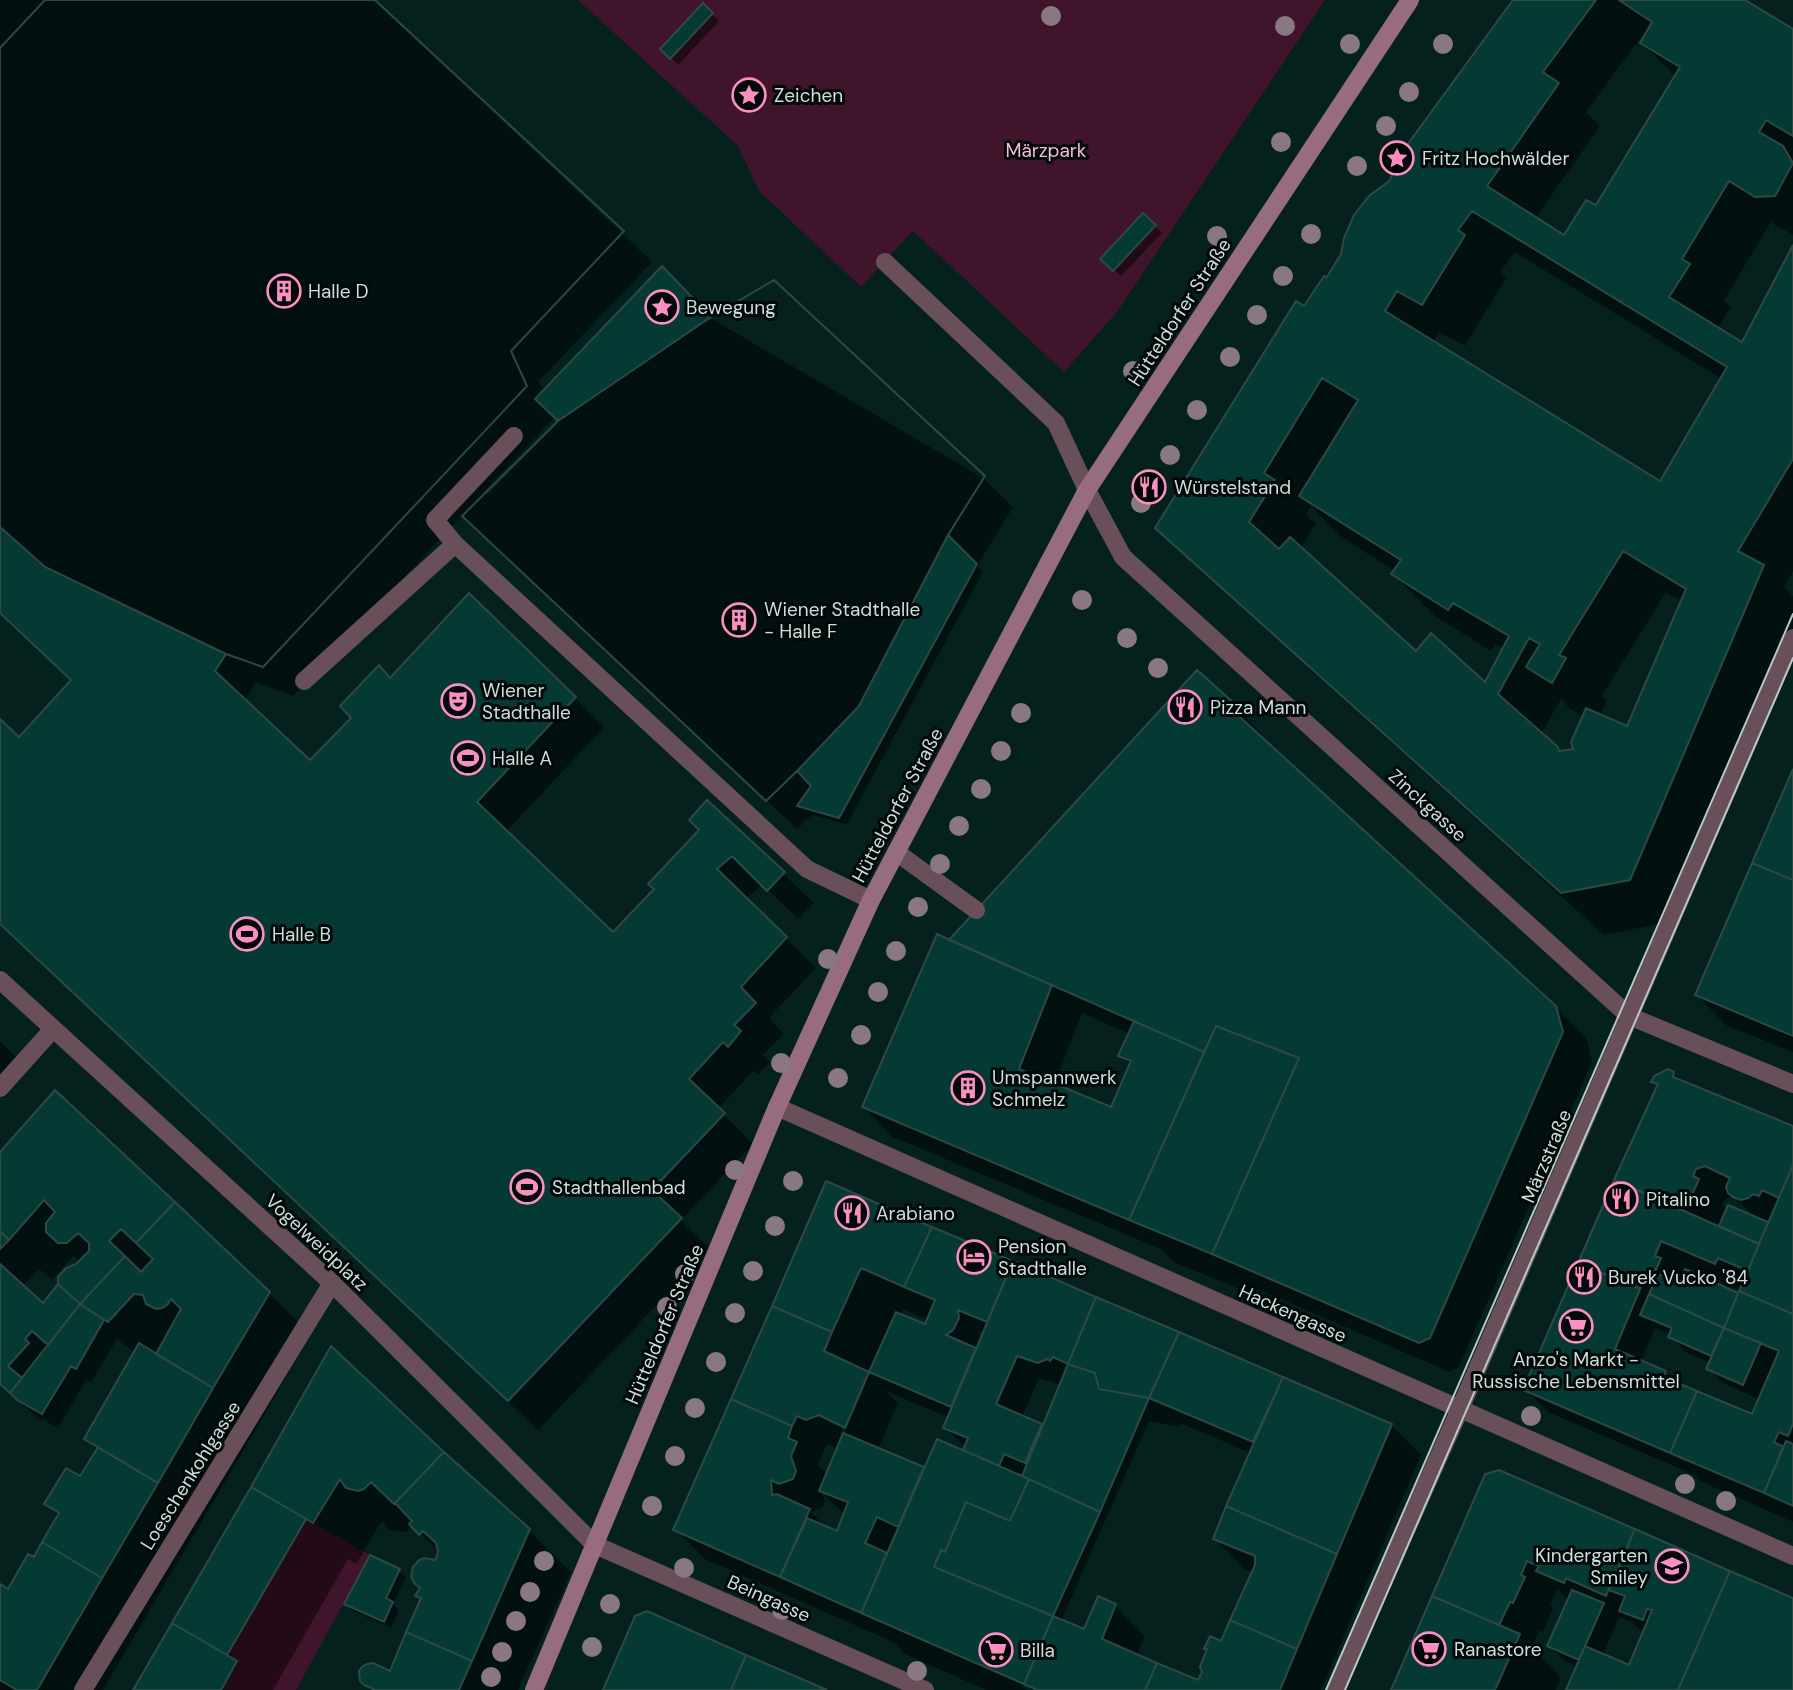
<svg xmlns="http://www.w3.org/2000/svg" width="1793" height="1690" viewBox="0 0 1793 1690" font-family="'DM Sans',sans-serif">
<rect width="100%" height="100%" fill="#04211e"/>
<!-- green -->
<path fill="#40142a" d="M578,0H1325L1117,312L1064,372L913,231L861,287L759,191L738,146Z
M306,1519L370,1555L296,1690H221L237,1661L227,1655Z"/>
<!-- shadow -->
<path fill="#0007" fill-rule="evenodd" d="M0,0H373L622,233L652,262L539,381L544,392L712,319L983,478L1013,507L977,566L983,572L847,824L812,815L797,829L494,546L463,515L293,696L256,682L244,701L310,762L391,680L575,698L604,727L506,832L613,935L656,889L701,830L707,802L814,903L798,919L762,884L746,899L816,968L769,1018L784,1034L763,1055L770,1062L758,1075L754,1070L718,1109L753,1144L681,1220L710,1249L538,1430L0,923V721L19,739L73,681L0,612ZM555,417L560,421L488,494L485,491Z
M1515,0H1742L1793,31V235L1771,222L1724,300L1731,307L1717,329L1742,345L1793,249V571L1784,587L1793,596V636L1672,921L1604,935L1199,569L1157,527L1305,309L1328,280L1390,182ZM1645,32L1647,33L1642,42L1676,77L1596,207L1565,237L1535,219L1600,126L1586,112ZM1515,252L1722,379L1660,483L1433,342L1439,332L1465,346L1506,278L1500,272ZM1311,506L1343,538L1395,571L1393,574L1435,616L1491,651L1496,644L1504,649L1486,684L1416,653L1300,549L1316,524L1306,514ZM1666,592L1682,602L1627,728L1599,716L1607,701L1602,696ZM1561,699L1570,709L1584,717L1575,751L1562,753L1541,734Z
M703,6L719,21L678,65L662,49Z
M1144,215L1162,233L1121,276L1103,259Z
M1151,481L1164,492L1157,502L1144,492Z
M1233,705L1263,735L1260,737L1555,1007L1586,1037L1592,1062L1459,1367L1450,1372L1257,1289L1254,1295L1173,1262L1161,1249L893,1137L864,1107L949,942ZM1082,1013L1130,1034L1120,1055L1131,1066L1112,1110L1054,1085Z
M1793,773V1052L1726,1025L1697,995Z
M0,1041L23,1064L0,1090Z
M1673,1073L1683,1083L1793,1128V1522L1702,1482L1695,1475L1548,1412L1526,1390L1659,1086L1653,1081ZM1734,1196L1757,1220L1728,1211L1722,1205L1726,1199ZM1691,1269L1741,1291L1739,1296L1689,1273ZM1655,1328L1671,1335L1685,1352L1710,1363L1708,1368L1723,1383L1760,1400L1753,1416L1677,1384L1665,1373L1641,1362Z
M0,1154L269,1293L311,1335L103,1690H0V1586L8,1591L34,1560L59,1516L46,1504L81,1479L98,1451L86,1439L135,1353L117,1339L91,1382L86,1380L58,1428L42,1419L41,1421L0,1385ZM73,1256L80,1263L43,1306L22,1287L39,1269L52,1280Z
M827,1184L1391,1425L1421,1455L1321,1690H1032L1025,1683H1020L1027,1690H986L905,1654L893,1642L705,1559L675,1529ZM903,1309L928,1320L926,1326L900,1316ZM979,1331L984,1333L980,1342ZM1039,1378L1061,1385L1044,1428L1022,1417ZM862,1384H866L843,1436L840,1435ZM886,1391L949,1418L945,1427L966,1448L965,1450L971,1456L925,1470L878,1449L898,1403ZM1149,1421L1179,1427L1180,1423L1251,1453L1215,1539L1245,1569L1254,1572L1222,1643L1199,1682L1137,1656L1145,1636L1115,1606L1098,1599L1085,1631L1061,1621ZM827,1444L838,1449L828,1475L818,1465ZM821,1491L845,1515L838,1534L827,1529L811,1512L822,1508L825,1502Z
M332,1349L443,1453L528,1530L571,1572L518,1690H371L362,1680L391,1673L422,1600L418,1596L440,1553L412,1525L407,1531L401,1532L390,1530L382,1521L356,1564L348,1559L273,1690H135Z
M1498,1472L1793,1600V1690H1568L1578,1667L1564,1661L1549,1646L1569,1601L1557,1589L1550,1605L1553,1608L1543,1632L1539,1630L1532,1648L1561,1678L1556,1690H1393ZM1619,1617L1633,1623L1644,1634L1630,1667L1603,1655Z
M399,1571L406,1578L393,1604L399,1610L391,1628L353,1611L346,1604Z"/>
<!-- building -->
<path fill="#043934" stroke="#2d4945" stroke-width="2" fill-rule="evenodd" d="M45,0H375L624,231L511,351L527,386L263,667L226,654L215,671L310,760L351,718L340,706L379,665L390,678L469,593L576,697L477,802L613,932L654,889L648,884L699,830L689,820L707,800L785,872L767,891L732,856L717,869L787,937L741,987L756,1003L734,1025L741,1031L728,1047L723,1042L689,1079L725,1113L652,1190L682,1218L508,1401L0,924V719L19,737L71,680L0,613V48Z
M45,0H375L624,231L511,351L527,386L263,667L226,654L45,567L0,527V48Z
M1513,0H1596L1543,72L1559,83L1487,186L1564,235L1586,200L1596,205L1680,67L1640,43L1652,22L1619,0H1745L1793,29V136L1766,120L1759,132L1783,146L1793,163L1775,196L1755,197L1729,181L1682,259L1690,264L1669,297L1742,342L1793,245V459L1738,551L1764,565L1630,880L1561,893L1155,528L1296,301L1304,306L1324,276L1327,277L1341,254L1344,238L1354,215L1369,196L1389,181L1395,170L1391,167ZM1472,211L1727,367L1660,481L1385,311L1397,291L1422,305L1465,235L1458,230ZM1322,378L1358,400L1299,496L1401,560L1391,574L1448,610L1453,603L1509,636L1485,682L1431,633L1416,651L1290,537L1279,549L1249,522L1275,480L1264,473ZM1623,551L1686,589L1627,726L1586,708L1571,742L1573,749L1559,751L1558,747L1498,694L1529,638L1540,644L1526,667L1552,683L1566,658L1559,655Z
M703,3L713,13L670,59L660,49Z
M1143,213L1156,225L1113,271L1100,259Z
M662,266L711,317L774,280L985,476L948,535L859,706L797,771L766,801L462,516L558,421L535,399Z
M774,280L985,476L948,535L859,706L797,771L766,801L462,516L558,421L711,317Z
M1151,478L1158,483L1149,496L1142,492Z
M948,535L977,564L839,818L797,806L811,786L797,771L859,706Z
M1197,670L1235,704L1230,708L1556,1006L1563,1032L1430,1338L1419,1343L1212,1254L1299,1058L1216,1026L1204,1052L949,940Z
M1793,769V880L1752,863Z
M1752,863L1793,880V1036L1695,995Z
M937,934L1052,985L1019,1069L1111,1107L1131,1061L1118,1056L1134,1021L1204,1052L1129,1220L862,1107Z
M1216,1026L1299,1058L1212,1254L1129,1220Z
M1668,1069L1674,1072L1673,1077L1793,1126V1165L1779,1198L1762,1190L1759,1196L1753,1194L1748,1198L1741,1200L1733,1197L1728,1193L1726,1187L1730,1178L1705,1166L1696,1169L1693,1176L1699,1179L1691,1197L1685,1194L1679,1208L1614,1180L1658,1084L1651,1082L1654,1076Z
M55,1090L175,1202L136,1243L121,1229L109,1241L125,1256L80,1304L58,1284V1277L66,1268L76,1264L89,1251V1243L78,1233L67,1243H58L46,1232V1223L55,1212L44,1200L9,1240L0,1231V1152Z
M1793,1165V1314L1739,1291Z
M1614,1180L1759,1244L1748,1271L1718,1258L1715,1264L1661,1241L1655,1256L1661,1258L1651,1281L1645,1278L1640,1289L1578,1263Z
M826,1181L932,1227L904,1287L861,1268L832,1332L772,1306Z
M175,1202L270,1292L213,1388L156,1354L181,1309L171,1299L167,1305L162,1308L156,1309L146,1304L143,1295L134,1294L108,1322L80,1304L125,1256L141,1272L153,1259L136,1243Z
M1728,1205L1768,1222L1759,1244L1719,1226Z
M932,1227L1013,1261L987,1322L958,1310L959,1318L953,1330L946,1335L976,1348L951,1407L869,1372L896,1312L925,1324L935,1300L904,1287Z
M0,1231L9,1240L0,1249Z
M1013,1261L1096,1297L1068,1364L1053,1357L1050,1361L1047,1359L1038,1363L1017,1356L996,1404L1042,1424L1025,1463L1004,1454L999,1466L963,1450L968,1438L943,1428Z
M1578,1263L1640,1289L1615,1349L1666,1371L1664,1377L1697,1391L1670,1453L1523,1390Z
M0,1264L43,1303L58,1284L80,1304L48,1345L32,1331L25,1339L29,1343L8,1366L22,1378L10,1393L0,1384Z
M1685,1269L1738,1293L1724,1328L1649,1294L1658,1274L1679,1283Z
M1739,1291L1793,1314V1424L1788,1436L1779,1432L1774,1442L1783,1447L1764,1493L1670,1453L1697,1391L1752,1414L1779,1351L1724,1328Z
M1649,1294L1724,1328L1711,1356L1668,1337L1672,1328L1640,1315Z
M1096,1297L1179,1332L1149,1398L1099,1389L1095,1373L1068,1364Z
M80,1304L104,1320L76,1369L71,1366L42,1414L17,1400L10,1393Z
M772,1306L832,1332L824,1351L869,1372L845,1428L819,1415L806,1420L797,1416L792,1426L731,1399Z
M1724,1328L1761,1343L1743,1385L1706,1369Z
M1179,1332L1283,1377L1253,1442L1149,1398Z
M139,1343L213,1388L158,1483L84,1439Z
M331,1346L444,1452L394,1504L371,1482L364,1489L358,1491L346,1488L340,1479L313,1523L251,1487Z
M1068,1364L1095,1373L1099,1389L1149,1398L1100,1512L1022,1476Z
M1283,1377L1392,1424L1337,1554L1226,1506Z
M731,1399L792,1426L788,1438L797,1442L791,1456L796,1471L793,1479L779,1484L771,1480L772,1495L777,1494L810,1509L780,1577L673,1530Z
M843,1433L924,1467L898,1527L877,1517L865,1543L887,1553L861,1613L780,1577L807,1518L837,1531L848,1502L819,1491Z
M937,1439L1029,1479L1010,1521L966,1502L945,1552L941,1550L934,1567L1053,1616L1024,1684L861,1613Z
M1786,1441L1793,1444V1506L1764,1493Z
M98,1447L158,1483L102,1578L42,1542L59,1513L44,1504L66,1468L80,1476Z
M444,1452L530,1529L472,1661L406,1632L421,1598L415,1596L420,1588L415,1584L411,1577L413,1567L419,1560L424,1558L435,1560L438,1552L436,1543L423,1531L419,1535L409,1524L412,1521L395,1503Z
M1499,1470L1635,1529L1606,1596L1566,1578L1564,1583L1536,1571L1539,1566L1527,1561L1521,1575L1525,1577L1513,1603L1510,1602L1499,1625L1432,1596L1485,1474Z
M1029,1479L1100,1512L1053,1616L934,1567L941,1550L945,1552L966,1502L1010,1521Z
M251,1487L306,1519L227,1655L172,1623Z
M1226,1506L1337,1554L1297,1649L1230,1620L1255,1565V1556L1213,1539Z
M1635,1529L1730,1571L1678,1690H1566L1585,1646L1629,1665L1652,1610L1647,1609L1643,1620L1619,1611L1625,1596L1609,1590Z
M42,1542L102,1578L37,1690H17L0,1680V1584L8,1589L28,1554L34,1557Z
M370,1555L400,1569L386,1598L393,1602L384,1622L344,1604Z
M1730,1571L1793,1598V1690H1678Z
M1572,1590L1604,1603L1579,1660L1547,1646Z
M1098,1596L1116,1604L1102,1639L1157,1663L1145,1690H1037L1024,1684L1053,1616L1084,1629Z
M1432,1596L1520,1634L1495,1690H1391Z
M647,1611L746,1655L731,1690H603L635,1616Z
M1230,1620L1297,1649L1280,1690H1145L1157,1663L1198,1680L1202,1672L1200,1667L1207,1649H1204L1210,1636L1221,1641Z
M172,1623L237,1661L221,1690H133Z
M406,1632L472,1661L459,1690H375L364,1685L360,1681L359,1671L362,1667L367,1664L373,1663L390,1671Z
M746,1655L827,1690H731Z"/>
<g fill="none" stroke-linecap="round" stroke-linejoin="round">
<!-- service -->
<path stroke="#694f5a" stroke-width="18" d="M885,262L1056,423L1087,490
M455,544L807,869L871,900
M304,681L455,544L435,520L514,436
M896,852L976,910"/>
<!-- minor -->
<path stroke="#694f5a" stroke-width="18" d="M1087,490L1123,557L1629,1016L1793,1084
M0,1088L53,1029
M777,1107L1793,1556
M595,1545L925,1690
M83,1690L332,1283"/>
<!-- tertiary -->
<path stroke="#694f5a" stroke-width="18" d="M0,980L332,1283L595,1545
M1335,1690L1460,1409L1793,638"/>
<!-- secondary -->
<path stroke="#966c7e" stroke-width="18" d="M534,1690L777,1107L871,900L1087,490L1410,0"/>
<!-- tram -->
<path stroke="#b7c8c5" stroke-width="2" d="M1326,1690L1793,614
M1345,1690L1793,658"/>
</g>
<!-- trees -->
<g fill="#897783">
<circle cx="1051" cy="16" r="10"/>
<circle cx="1285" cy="26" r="10"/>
<circle cx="1350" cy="44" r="10"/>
<circle cx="1443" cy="44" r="10"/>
<circle cx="1409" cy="92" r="10"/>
<circle cx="1386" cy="126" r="10"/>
<circle cx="1281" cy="142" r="10"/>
<circle cx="1357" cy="166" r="10"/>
<circle cx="1311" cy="234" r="10"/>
<circle cx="1217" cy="236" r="10"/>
<circle cx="1283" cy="276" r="10"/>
<circle cx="1257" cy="315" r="10"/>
<circle cx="1230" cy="357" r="10"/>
<circle cx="1133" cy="371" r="10"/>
<circle cx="1197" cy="410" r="10"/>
<circle cx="1170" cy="455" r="10"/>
<circle cx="1141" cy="503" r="10"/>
<circle cx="1082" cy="600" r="10"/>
<circle cx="1127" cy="638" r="10"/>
<circle cx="1158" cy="668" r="10"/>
<circle cx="1021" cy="713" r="10"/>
<circle cx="1001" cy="751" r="10"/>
<circle cx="981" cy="789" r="10"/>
<circle cx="959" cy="826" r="10"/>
<circle cx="940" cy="864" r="10"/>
<circle cx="918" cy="907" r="10"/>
<circle cx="896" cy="951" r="10"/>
<circle cx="828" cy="959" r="10"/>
<circle cx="878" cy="992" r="10"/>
<circle cx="861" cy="1035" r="10"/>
<circle cx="781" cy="1063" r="10"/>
<circle cx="838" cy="1078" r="10"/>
<circle cx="735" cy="1170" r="10"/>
<circle cx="793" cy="1181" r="10"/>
<circle cx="775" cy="1226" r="10"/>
<circle cx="753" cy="1271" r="10"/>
<circle cx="685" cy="1274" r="10"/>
<circle cx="667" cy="1307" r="10"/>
<circle cx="735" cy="1313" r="10"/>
<circle cx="716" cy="1362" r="10"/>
<circle cx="695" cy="1408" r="10"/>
<circle cx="1531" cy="1416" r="10"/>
<circle cx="675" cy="1456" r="10"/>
<circle cx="1685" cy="1484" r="10"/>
<circle cx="1726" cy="1501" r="10"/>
<circle cx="652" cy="1506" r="10"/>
<circle cx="544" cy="1561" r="10"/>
<circle cx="684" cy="1568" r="10"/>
<circle cx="530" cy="1592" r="10"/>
<circle cx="610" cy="1604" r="10"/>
<circle cx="782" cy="1610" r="10"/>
<circle cx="516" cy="1621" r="10"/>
<circle cx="592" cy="1647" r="10"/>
<circle cx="502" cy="1652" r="10"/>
<circle cx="917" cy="1671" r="10"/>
<circle cx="491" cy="1677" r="10"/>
</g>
<!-- icons -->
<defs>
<symbol id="sight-ring" viewBox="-11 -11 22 22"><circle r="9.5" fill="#010807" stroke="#fc8fc2" stroke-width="1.5"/><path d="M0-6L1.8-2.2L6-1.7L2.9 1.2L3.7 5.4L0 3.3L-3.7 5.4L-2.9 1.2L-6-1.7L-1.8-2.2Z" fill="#fc8fc2"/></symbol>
<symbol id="building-ring" viewBox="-11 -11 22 22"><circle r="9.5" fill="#010807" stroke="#fc8fc2" stroke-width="1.5"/><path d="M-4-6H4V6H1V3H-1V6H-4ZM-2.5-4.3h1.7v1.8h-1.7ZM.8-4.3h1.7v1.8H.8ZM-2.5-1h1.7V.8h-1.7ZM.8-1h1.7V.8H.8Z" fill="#fc8fc2"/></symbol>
<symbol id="restaurant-ring" viewBox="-11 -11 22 22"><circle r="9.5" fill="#010807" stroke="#fc8fc2" stroke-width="1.5"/><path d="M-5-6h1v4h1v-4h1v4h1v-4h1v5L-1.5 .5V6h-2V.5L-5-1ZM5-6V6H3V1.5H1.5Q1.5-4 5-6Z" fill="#fc8fc2"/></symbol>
<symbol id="theatre-ring" viewBox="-11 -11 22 22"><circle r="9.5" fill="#010807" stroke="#fc8fc2" stroke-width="1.5"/><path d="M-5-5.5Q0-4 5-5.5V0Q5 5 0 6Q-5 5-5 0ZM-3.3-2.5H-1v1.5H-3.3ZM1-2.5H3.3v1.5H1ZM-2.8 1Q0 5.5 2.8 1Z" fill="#fc8fc2"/></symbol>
<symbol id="stadium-ring" viewBox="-11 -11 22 22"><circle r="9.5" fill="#010807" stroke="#fc8fc2" stroke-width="1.5"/><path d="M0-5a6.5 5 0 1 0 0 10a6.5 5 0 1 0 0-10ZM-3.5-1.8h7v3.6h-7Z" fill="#fc8fc2"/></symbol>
<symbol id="hotel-ring" viewBox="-11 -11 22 22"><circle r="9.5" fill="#010807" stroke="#fc8fc2" stroke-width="1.5"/><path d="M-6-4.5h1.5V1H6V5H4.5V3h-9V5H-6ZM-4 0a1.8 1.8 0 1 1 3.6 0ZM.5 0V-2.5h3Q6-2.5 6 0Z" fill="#fc8fc2"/></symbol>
<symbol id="supermarket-ring" viewBox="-11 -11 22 22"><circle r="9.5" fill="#010807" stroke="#fc8fc2" stroke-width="1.5"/><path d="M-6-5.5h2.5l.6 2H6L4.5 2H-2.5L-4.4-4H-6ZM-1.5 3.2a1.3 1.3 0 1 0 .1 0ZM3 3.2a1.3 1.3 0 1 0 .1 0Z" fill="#fc8fc2"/></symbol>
<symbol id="school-ring" viewBox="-11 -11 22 22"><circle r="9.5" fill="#010807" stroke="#fc8fc2" stroke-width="1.5"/><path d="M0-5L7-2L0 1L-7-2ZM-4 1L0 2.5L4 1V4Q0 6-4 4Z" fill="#fc8fc2"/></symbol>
</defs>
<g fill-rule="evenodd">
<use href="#sight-ring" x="730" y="76" width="38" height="38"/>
<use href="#sight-ring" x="1378" y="139" width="38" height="38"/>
<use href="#building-ring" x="265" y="272" width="38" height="38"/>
<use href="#sight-ring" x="643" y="288" width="38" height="38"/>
<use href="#restaurant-ring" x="1130" y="468" width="38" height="38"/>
<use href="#building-ring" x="720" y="601" width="38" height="38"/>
<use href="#theatre-ring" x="439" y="682" width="38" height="38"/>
<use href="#restaurant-ring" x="1166" y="688" width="38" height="38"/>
<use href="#stadium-ring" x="449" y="739" width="38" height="38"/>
<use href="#stadium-ring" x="228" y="915" width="38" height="38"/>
<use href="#building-ring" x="949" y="1069" width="38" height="38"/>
<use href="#stadium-ring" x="508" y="1168" width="38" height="38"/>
<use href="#restaurant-ring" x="1602" y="1180" width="38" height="38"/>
<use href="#restaurant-ring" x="833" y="1194" width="38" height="38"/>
<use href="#hotel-ring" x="955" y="1238" width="38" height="38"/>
<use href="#restaurant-ring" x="1565" y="1258" width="38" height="38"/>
<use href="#supermarket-ring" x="1557" y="1307" width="38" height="38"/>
<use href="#school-ring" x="1653" y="1547" width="38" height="38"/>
<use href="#supermarket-ring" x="1410" y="1630" width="38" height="38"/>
<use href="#supermarket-ring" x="977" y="1631" width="38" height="38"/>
</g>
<g text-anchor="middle" stroke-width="6" stroke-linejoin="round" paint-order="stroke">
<!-- poi labels -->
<g font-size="19" fill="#cededb" stroke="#010807" text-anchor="start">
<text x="774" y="102">Zeichen</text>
<text x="1422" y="165">Fritz Hochwälder</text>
<text x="308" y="298">Halle D</text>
<text x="686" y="314">Bewegung</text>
<text x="1174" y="494">Würstelstand</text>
<text x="764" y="616">Wiener Stadthalle<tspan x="764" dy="22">- Halle F</tspan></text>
<text x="482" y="697">Wiener<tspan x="482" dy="22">Stadthalle</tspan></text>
<text x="1210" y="714">Pizza Mann</text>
<text x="492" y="765">Halle A</text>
<text x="272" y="941">Halle B</text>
<text x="992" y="1084">Umspannwerk<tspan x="992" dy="22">Schmelz</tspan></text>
<text x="552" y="1194">Stadthallenbad</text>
<text x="1646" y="1206">Pitalino</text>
<text x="876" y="1220">Arabiano</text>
<text x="998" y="1253">Pension<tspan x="998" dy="22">Stadthalle</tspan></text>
<text x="1608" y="1284">Burek Vucko '84</text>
<text x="1576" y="1366" text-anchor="middle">Anzo's Markt -<tspan x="1576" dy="22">Russische Lebensmittel</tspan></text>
<text x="1648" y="1562" text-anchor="end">Kindergarten<tspan x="1648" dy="22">Smiley</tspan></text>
<text x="1454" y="1656">Ranastore</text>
<text x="1020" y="1657">Billa</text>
</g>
<!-- park labels -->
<g font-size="19" fill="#f5bed5" stroke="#010807">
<text x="1046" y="157">Märzpark</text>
</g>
<!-- street labels -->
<g font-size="19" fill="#cededb" stroke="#010807">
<text transform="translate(1179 312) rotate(-57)" y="7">Hütteldorfer Straße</text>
<text transform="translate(897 805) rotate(-62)" y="7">Hütteldorfer Straße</text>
<text transform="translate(1428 805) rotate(42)" y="7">Zinckgasse</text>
<text transform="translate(1546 1156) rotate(-67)" y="7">Märzstraße</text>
<text transform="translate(317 1242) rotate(43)" y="7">Vogelweidplatz</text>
<text transform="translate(1293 1313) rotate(24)" y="7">Hackengasse</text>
<text transform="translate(664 1324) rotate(-67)" y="7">Hütteldorfer Straße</text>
<text transform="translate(190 1475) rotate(-58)" y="7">Loeschenkohlgasse</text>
<text transform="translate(769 1598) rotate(24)" y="7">Beingasse</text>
</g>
</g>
</svg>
